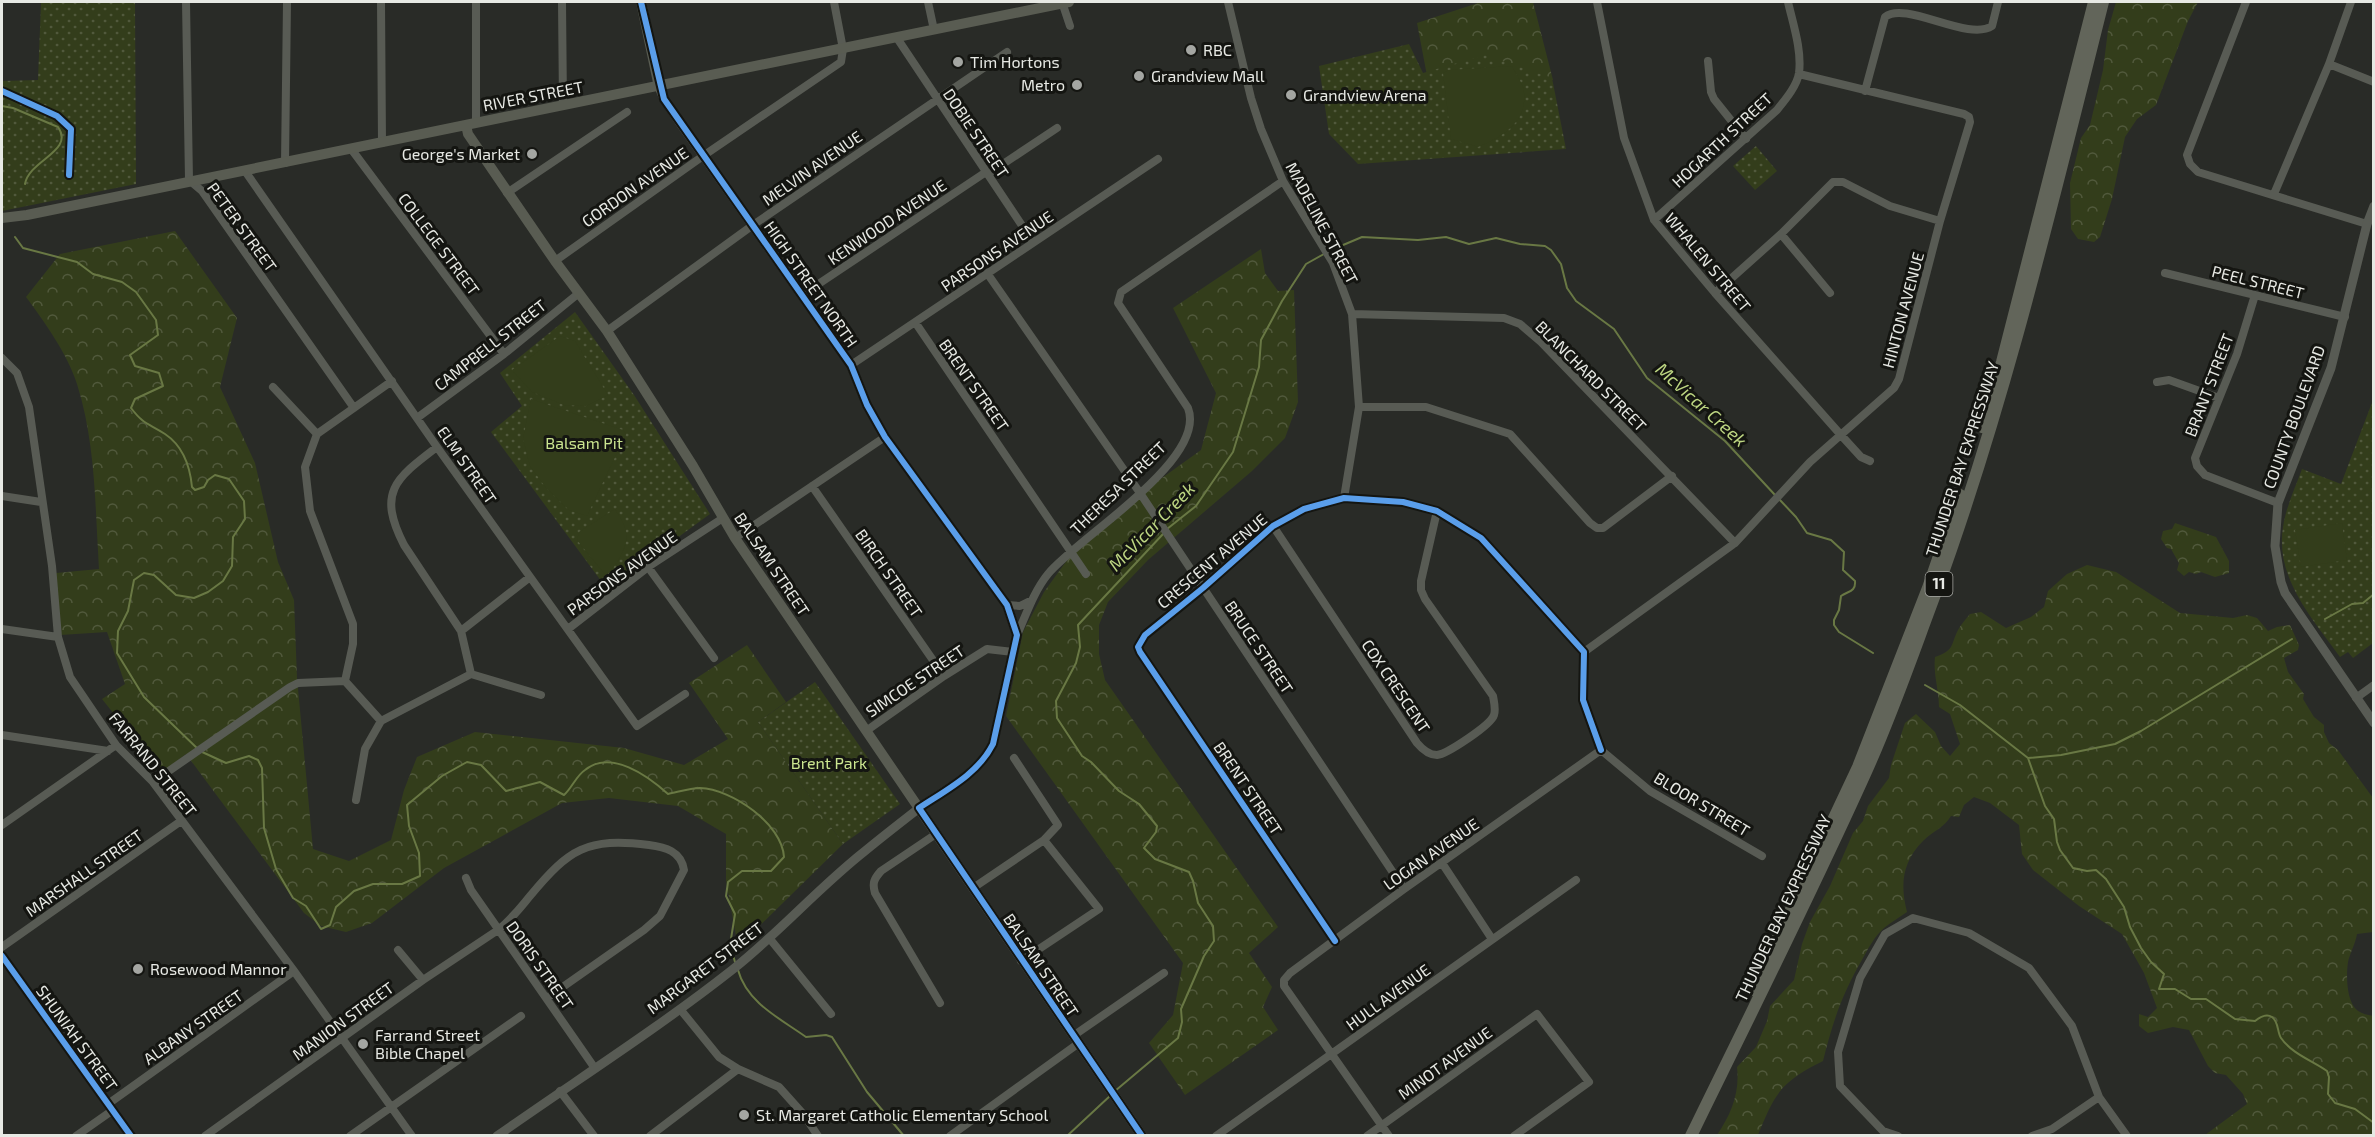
<svg xmlns="http://www.w3.org/2000/svg" width="2375" height="1137" viewBox="0 0 2375 1137" font-family="'Exo 2',sans-serif">
<defs>
<pattern id="forest-crowns" width="20" height="18" patternUnits="userSpaceOnUse" patternTransform="scale(1.5)"><rect width="20" height="18" fill="#333d1b"/><path d="M2 6a3 3 0 1 1 6 0M12 15a3 3 0 1 1 6 0" fill="none" stroke="#51593c"/></pattern>
<pattern id="park-dots" width="8" height="8" patternUnits="userSpaceOnUse" patternTransform="scale(1.5)"><rect width="8" height="8" fill="#333d1b"/><path d="M2 2h.1M6 6h.1" fill="none" stroke="#51593c" stroke-width="1.8" stroke-linecap="round"/></pattern>
</defs>
<rect width="100%" height="100%" fill="#292b27"/>
<!-- forest -->
<path fill="url(#forest-crowns)" d="M1481,2H1533L1553,80L1428,81L1417,23Z
M2116,2H2198L2188,21L2156,105L2137,119L2125,137L2112,199L2100,237L2094,242L2078,239L2071,229L2070,183L2081,138L2090,125L2103,70L2108,30Z
M175,231L237,318L220,387L255,463L278,562L294,600L297,678L313,849L349,861L391,840L404,790L417,757L475,732L624,748L684,765L728,739L689,683L747,645L786,702L758,722L843,844L738,947L726,881V834L678,806L609,798L562,803L444,868L372,923L346,932L321,926L304,913L186,754L161,773L102,699L125,684L107,632L60,635L56,573L99,569C95,507 96,444 77,384C68,355 44,321 26,297L60,254Z
M1261,249L1265,273L1278,291L1294,290L1298,402L1285,438L1252,471L1148,560L1108,602L1099,625V654L1105,680L1278,927L1249,953L1272,987L1263,1007L1278,1030L1185,1095L1149,1043L1173,1015L1183,963L1006,716L1023,632L1044,592L1073,552L1141,493L1201,450L1216,393L1173,308Z
M2175,523L2216,537L2229,561V573L2215,577L2201,572L2196,574L2189,572L2184,576L2177,570L2179,563L2171,549L2167,548L2161,539L2163,531L2172,529Z
M2087,565L2116,572L2180,613L2233,618L2247,615L2257,618L2268,631L2277,627L2290,625L2299,645L2298,650L2284,658L2288,672L2304,694L2303,699L2314,717L2324,725V732L2329,743L2338,750L2373,798V932L2357,934C2355,945 2350,953 2348,962C2346,975 2346,1005 2360,1012C2363,1014 2369,1015 2373,1016V1135H2205L2247,1104L2243,1094L2226,1075L2215,1073L2208,1066L2189,1030L2173,1027L2148,1033L2139,1026V1014L2148,1017L2157,1008L2144,973L2122,934L2079,906L2033,870L2022,854L2019,825L1990,803L1974,797L1964,805L1959,817L1951,816C1944,828 1933,831 1923,841C1902,862 1900,885 1907,912C1900,917 1891,922 1884,928C1875,936 1869,947 1863,958C1842,994 1833,1021 1823,1061C1781,1082 1775,1093 1758,1135H1717C1731,1114 1740,1093 1737,1067L1756,1047L1767,1021L1770,1006L1794,980L1802,944L1810,922L1830,886L1853,833L1863,821L1868,806L1889,778L1891,765L1905,723L1916,714L1935,732L1941,746L1950,756L1960,744L1950,714L1939,707C1939,690 1933,674 1935,657C1955,650 1950,646 1958,630C1961,624 1966,619 1970,614L1981,612L2006,628L2031,617L2044,607L2048,591L2067,574Z"/>
<!-- park -->
<path fill="url(#park-dots)" d="M135,2L136,184L2,211V81L38,80L41,3Z
M1409,44L1423,73L1485,55L1552,78L1566,149L1358,164L1329,134L1319,66Z
M1756,146L1777,171L1755,190L1733,166Z
M575,312L634,395L710,514L607,589L491,432L522,406L500,373Z
M2373,400V643L2353,658L2348,652L2340,657C2312,618 2275,578 2283,527C2286,507 2295,488 2302,469L2341,484Z
M815,682L900,804L843,844L758,722Z"/>
<!-- pitch -->
<path fill="#333d1b" d="M1512,66C1516,74 1524,85 1524,93C1527,123 1502,137 1478,147L1451,139L1443,73L1449,70Z
M560,336L575,341L608,395L586,406L564,405L532,392L512,370Z
M531,399L623,430L626,434L587,516L569,510L546,488L530,466L523,439Z
M615,509C619,516 625,524 626,532C629,546 616,566 606,576L577,540L579,532Z
M2342,523L2347,560L2301,567L2295,530Z"/>
<g fill="none" stroke-linecap="round" stroke-linejoin="round">
<!-- stream -->
<path stroke="#697844" stroke-width="2" d="M2,106L13,108L58,127C75,151 29,160 25,184
M15,237L23,248L77,262L93,274L122,282L136,292L156,320L158,335L130,355L135,366L159,373L163,386L135,399L131,408C144,425 148,423 165,434C183,446 190,466 192,487L195,490L204,487L208,480L215,475L229,479L244,501L245,519L233,537L232,566L223,581L208,592L194,598L176,595L154,575L144,573L134,580L128,611L118,631L117,653L144,697L200,751L226,763L249,756L258,760L262,768L264,828L276,869L293,898L306,906L321,929L330,925L336,907L354,891L373,884H402L420,876L419,853L409,826L407,805L442,776L467,762L481,765L506,791L540,782L564,795C572,788 576,776 585,770C611,749 648,776 668,794C678,792 690,788 700,788C732,789 782,824 784,857L771,871H742L728,882L726,896L735,914L730,945L735,962
M1329,251L1362,237L1418,240L1446,237L1469,244L1496,238L1520,244L1545,246L1551,250L1561,264L1567,288L1576,301L1614,329L1647,378L1725,441L1775,495
M1779,499L1796,517L1807,533L1831,540L1844,552L1843,570L1855,581C1856,592 1848,591 1841,596L1839,610L1834,620V625L1839,632L1873,653
M1167,529L1196,506L1233,452L1259,367L1261,340L1282,301L1306,264L1324,254
M2325,619L2352,604L2363,603L2374,594
M1925,685L1960,705L2028,758L2045,806L2054,819L2057,842L2060,850L2073,868L2087,871L2096,870L2106,879L2124,907L2130,927L2141,948L2151,962L2164,974L2159,989H2175L2191,999H2206L2235,1019L2255,1021C2260,1017 2266,1013 2272,1017C2279,1022 2277,1032 2281,1038C2292,1054 2313,1061 2327,1071L2329,1077L2328,1094L2335,1103L2355,1109L2374,1123
M2028,758L2061,755L2115,744L2141,731L2292,639
M738,970C747,1003 781,1019 806,1037L826,1035L832,1037L867,1092L904,1136
M1115,1091L1178,1038L1182,1022L1181,1009L1204,956L1214,941L1213,926L1198,903L1193,881L1189,872L1155,859L1144,848L1156,832L1157,826L1139,804L1119,791L1091,762L1082,756L1057,718L1056,701L1076,663L1080,647L1078,625L1163,534
M1067,1136L1111,1095"/>
<!-- minor -->
<path stroke="#585b54" stroke-width="8" d="M186,2L189,180L202,191L354,408
M381,2L382,143
M562,2L563,105
M928,2L934,30
M1062,2L1070,26
M1228,2L1251,98L1261,129L1283,181L1333,263L1352,314L1359,407L1344,498
M1597,2L1624,138L1654,220L1715,293L1840,434L1861,457L1870,461
M2246,2L2187,155L2190,164L2198,172L2367,224
M897,38L1033,242
M1708,61L1711,92L1714,99L1746,139
M2329,64L2374,82
M1865,91L1885,17C1905,0 1968,42 1992,26L1998,2
M476,123V2
M352,150L504,354
M285,163L287,2
M245,171L437,447L637,726L685,694
M988,174L1057,128
M507,193L627,112
M2274,194L2329,64L2351,2
M1654,220L1777,110C1785,100 1797,86 1799,73C1802,50 1793,24 1788,2
M1781,234L1830,293
M555,261L703,156L841,62L843,49L834,2
M987,273L1140,493L1404,889
M2165,273L2345,317
M1715,293L1781,234L1833,182H1843L1890,206L1940,221
M802,295L986,172
M2255,295L2237,354L2195,458L2197,466L2205,475L2278,503
M1352,314L1504,318L1520,324L1541,342L1735,543
M915,322L1086,574
M607,331L753,225L1007,52
M2,358L17,373L29,407L52,566L58,637L70,677L116,745L153,782L294,971L412,1136
M851,365L1158,159
M2157,382L2169,380L2219,398
M273,387L317,434
M1359,407H1426L1510,434L1590,523L1597,528H1603L1672,476
M417,418L504,354L579,293
M437,447C395,479 377,492 404,545L461,631L471,674
M812,486L944,676
M2,496L41,502
M1273,526L1417,743C1422,749 1428,755 1437,755C1447,754 1491,725 1494,715C1496,709 1494,702 1493,696L1425,599L1421,590V581L1437,511
M735,538L885,437
M648,567L714,658
M1007,605L1020,606L1032,600
M2,629L58,637
M568,629L648,567L723,518
M461,631L530,577
M1017,635C1026,615 1034,591 1048,574C1077,538 1208,460 1188,408L1118,303L1121,292L1283,181
M1584,652L1735,543L1810,462L1894,388L1899,379L1940,221L1970,122L1969,117L1964,114L1799,74
M345,681L353,644V624L310,511L305,467L317,434L392,381
M345,681L381,721
M2356,698L2374,685
M866,731L944,676L987,649L1013,652
M2,735L108,751
M1601,750L1650,791L1762,856
M153,782L290,687L298,683L345,681
M356,800L365,749L381,721L471,674L541,695
M2,825L116,745
M936,834L881,871C874,879 872,883 875,893L940,1003
M1442,863L1492,939
M466,878L471,890L594,1067
M973,888L1044,840L1058,825L1014,758
M770,939L831,1014
M1335,941L1140,652L1138,647L1145,635L1203,588L1273,526L1304,509L1344,498L1403,502L1437,511L1481,538L1584,652L1583,700L1601,750
M2,947L181,821
M398,950L423,980
M1021,961L1099,909L1044,840
M680,1009L719,1057L738,1069L779,1087L804,1115L818,1136
M1073,1036L1164,973
M560,1091L594,1136
M108,1104L294,971
M76,1136L113,1110
M205,1136L423,980L498,930C511,920 520,908 530,896C569,849 587,837 649,845C665,847 681,851 684,870L660,916L644,930L547,998
M350,1136L521,1016
M650,1136L738,1069
M950,1136L1079,1043
M1216,1136L1576,880
M1367,1136L1537,1014L1589,1082L1514,1136
M1389,1136L1284,986V980L1290,973L1404,889L1601,750
M1898,1136L1883,1131L1840,1086L1838,1052L1860,978L1885,934L1913,918L1969,933L2029,968L2072,1026L2099,1097L2127,1136
M2032,1136L2052,1129L2099,1097"/>
<!-- tertiary -->
<path stroke="#585b54" stroke-width="9" d="M2374,206L2367,224L2331,368L2278,503L2275,546L2281,582L2285,593L2374,723
M2,956L131,1136
M497,1136C575,1081 657,1029 732,970C779,933 818,888 865,851C882,837 900,823 918,809C945,789 977,775 993,744L1017,635L1007,605L885,437L867,405L851,365L682,126L664,99L659,87"/>
<!-- secondary -->
<path stroke="#595c52" stroke-width="10" d="M641,2L659,87
M466,125L468,134L555,261L607,331L693,466L735,538L1142,1136
M2,218L27,215C374,144 722,72 1069,2"/>
<!-- trunk -->
<path stroke="#62655a" stroke-width="12" d="M1982,427L2002,362L2094,2
M1753,990L1858,767L1928,588L1960,495
M1691,1136C1750,1015 1810,896 1865,774C1892,715 1913,653 1936,592C2006,400 2053,200 2103,2"/>
<defs>
<path id="cycleway" d="M641,2L664,99L851,365L867,405L885,437L1007,605L1017,635L993,744C978,774 946,790 919,808L1142,1136
M2,91L57,116L71,129L69,175
M1335,941L1140,652L1138,647L1145,635L1203,588L1273,526L1304,509L1344,498L1403,502L1437,511L1481,538L1584,652L1583,700L1601,750
M2,956L131,1136"/>
</defs>
<!-- cycleway casing -->
<use href="#cycleway" stroke="#141511" stroke-width="10"/>
<!-- cycleway -->
<use href="#cycleway" stroke="#5a9eea" stroke-width="6"/>
</g>
<!-- markers -->
<g fill="#a4a6a2" stroke="#141511" stroke-width="2">
<circle cx="1191" cy="50" r="6"/>
<circle cx="958" cy="62" r="6"/>
<circle cx="1139" cy="76" r="6"/>
<circle cx="1077" cy="85" r="6"/>
<circle cx="1291" cy="95" r="6"/>
<circle cx="532" cy="154" r="6"/>
<circle cx="138" cy="969" r="6"/>
<circle cx="363" cy="1044" r="6"/>
<circle cx="744" cy="1115" r="6"/>
</g>
<g text-anchor="middle" stroke-width="6" stroke-linejoin="round" paint-order="stroke">
<!-- shield labels -->
<rect fill="#141511" stroke="#a8a9a5" stroke-width="1.5" x="1925.5" y="572" width="27" height="24" rx="4.5"/>
<g font-size="15" font-weight="bold" fill="#e7e9e4">
<text x="1939" y="589">11</text>
</g>
<!-- poi labels -->
<g font-size="16" fill="#e7e9e4" stroke="#141511" text-anchor="start">
<text x="1203" y="56">RBC</text>
<text x="970" y="68">Tim Hortons</text>
<text x="1151" y="82">Grandview Mall</text>
<text x="1065" y="91" text-anchor="end">Metro</text>
<text x="1303" y="101">Grandview Arena</text>
<text x="520" y="160" text-anchor="end">George's Market</text>
<text x="150" y="975">Rosewood Mannor</text>
<text x="375" y="1041">Farrand Street<tspan x="375" dy="18">Bible Chapel</tspan></text>
<text x="756" y="1121">St. Margaret Catholic Elementary School</text>
</g>
<!-- street labels -->
<g font-size="16" fill="#e7e9e4" stroke="#141511">
<text transform="translate(533 96) rotate(-11)" y="6">RIVER STREET</text>
<text transform="translate(976 133) rotate(56)" y="6">DOBIE STREET</text>
<text transform="translate(1722 140) rotate(-43)" y="6">HOGARTH STREET</text>
<text transform="translate(812 168) rotate(-35)" y="6">MELVIN AVENUE</text>
<text transform="translate(635 187) rotate(-35)" y="6">GORDON AVENUE</text>
<text transform="translate(887 222) rotate(-34)" y="6">KENWOOD AVENUE</text>
<text transform="translate(1322 223) rotate(62)" y="6">MADELINE STREET</text>
<text transform="translate(242 227) rotate(54)" y="6">PETER STREET</text>
<text transform="translate(439 244) rotate(53)" y="6">COLLEGE STREET</text>
<text transform="translate(997 251) rotate(-34)" y="6">PARSONS AVENUE</text>
<text transform="translate(1708 262) rotate(50)" y="6">WHALEN STREET</text>
<text transform="translate(2258 282) rotate(14)" y="6">PEEL STREET</text>
<text transform="translate(811 284) rotate(55)" y="6">HIGH STREET NORTH</text>
<text transform="translate(1903 310) rotate(-75)" y="6">HINTON AVENUE</text>
<text transform="translate(490 345) rotate(-38)" y="6">CAMPBELL STREET</text>
<text transform="translate(1591 376) rotate(45)" y="6">BLANCHARD STREET</text>
<text transform="translate(974 385) rotate(55)" y="6">BRENT STREET</text>
<text transform="translate(2209 385) rotate(-69)" y="6">BRANT STREET</text>
<text transform="translate(2294 417) rotate(-70)" y="6">COUNTY BOULEVARD</text>
<text transform="translate(1962 459) rotate(-72)" y="6">THUNDER BAY EXPRESSWAY</text>
<text transform="translate(467 465) rotate(55)" y="6">ELM STREET</text>
<text transform="translate(1118 488) rotate(-44)" y="6">THERESA STREET</text>
<text transform="translate(1212 561) rotate(-40)" y="6">CRESCENT AVENUE</text>
<text transform="translate(772 564) rotate(56)" y="6">BALSAM STREET</text>
<text transform="translate(622 573) rotate(-36)" y="6">PARSONS AVENUE</text>
<text transform="translate(889 573) rotate(55)" y="6">BIRCH STREET</text>
<text transform="translate(1259 647) rotate(56)" y="6">BRUCE STREET</text>
<text transform="translate(915 681) rotate(-34)" y="6">SIMCOE STREET</text>
<text transform="translate(1396 686) rotate(56)" y="6">COX CRESCENT</text>
<text transform="translate(153 764) rotate(51)" y="6">FARRAND STREET</text>
<text transform="translate(1248 788) rotate(56)" y="6">BRENT STREET</text>
<text transform="translate(1702 804) rotate(31)" y="6">BLOOR STREET</text>
<text transform="translate(1431 854) rotate(-35)" y="6">LOGAN AVENUE</text>
<text transform="translate(84 873) rotate(-35)" y="6">MARSHALL STREET</text>
<text transform="translate(1783 908) rotate(-65)" y="6">THUNDER BAY EXPRESSWAY</text>
<text transform="translate(540 965) rotate(55)" y="6">DORIS STREET</text>
<text transform="translate(1041 965) rotate(56)" y="6">BALSAM STREET</text>
<text transform="translate(705 968) rotate(-37)" y="6">MARGARET STREET</text>
<text transform="translate(1388 997) rotate(-36)" y="6">HULL AVENUE</text>
<text transform="translate(343 1021) rotate(-36)" y="6">MANION STREET</text>
<text transform="translate(193 1027) rotate(-35)" y="6">ALBANY STREET</text>
<text transform="translate(77 1038) rotate(54)" y="6">SHUNIAH STREET</text>
<text transform="translate(1445 1063) rotate(-36)" y="6">MINOT AVENUE</text>
</g>
<!-- park labels -->
<g font-size="16" fill="#cbe590" stroke="#141511">
<text x="584" y="449">Balsam Pit</text>
<text x="829" y="769">Brent Park</text>
</g>
<!-- water labels -->
<g font-size="18" font-style="italic" fill="#bdd682" stroke="#141511">
<text transform="translate(1701 405) rotate(42)" y="6">McVicar Creek</text>
<text transform="translate(1152 527) rotate(-46)" y="6">McVicar Creek</text>
</g>
</g>
<!-- border -->
<rect width="2375" height="1137" fill="none" stroke="#e7e9e4" stroke-width="6"/>
</svg>
